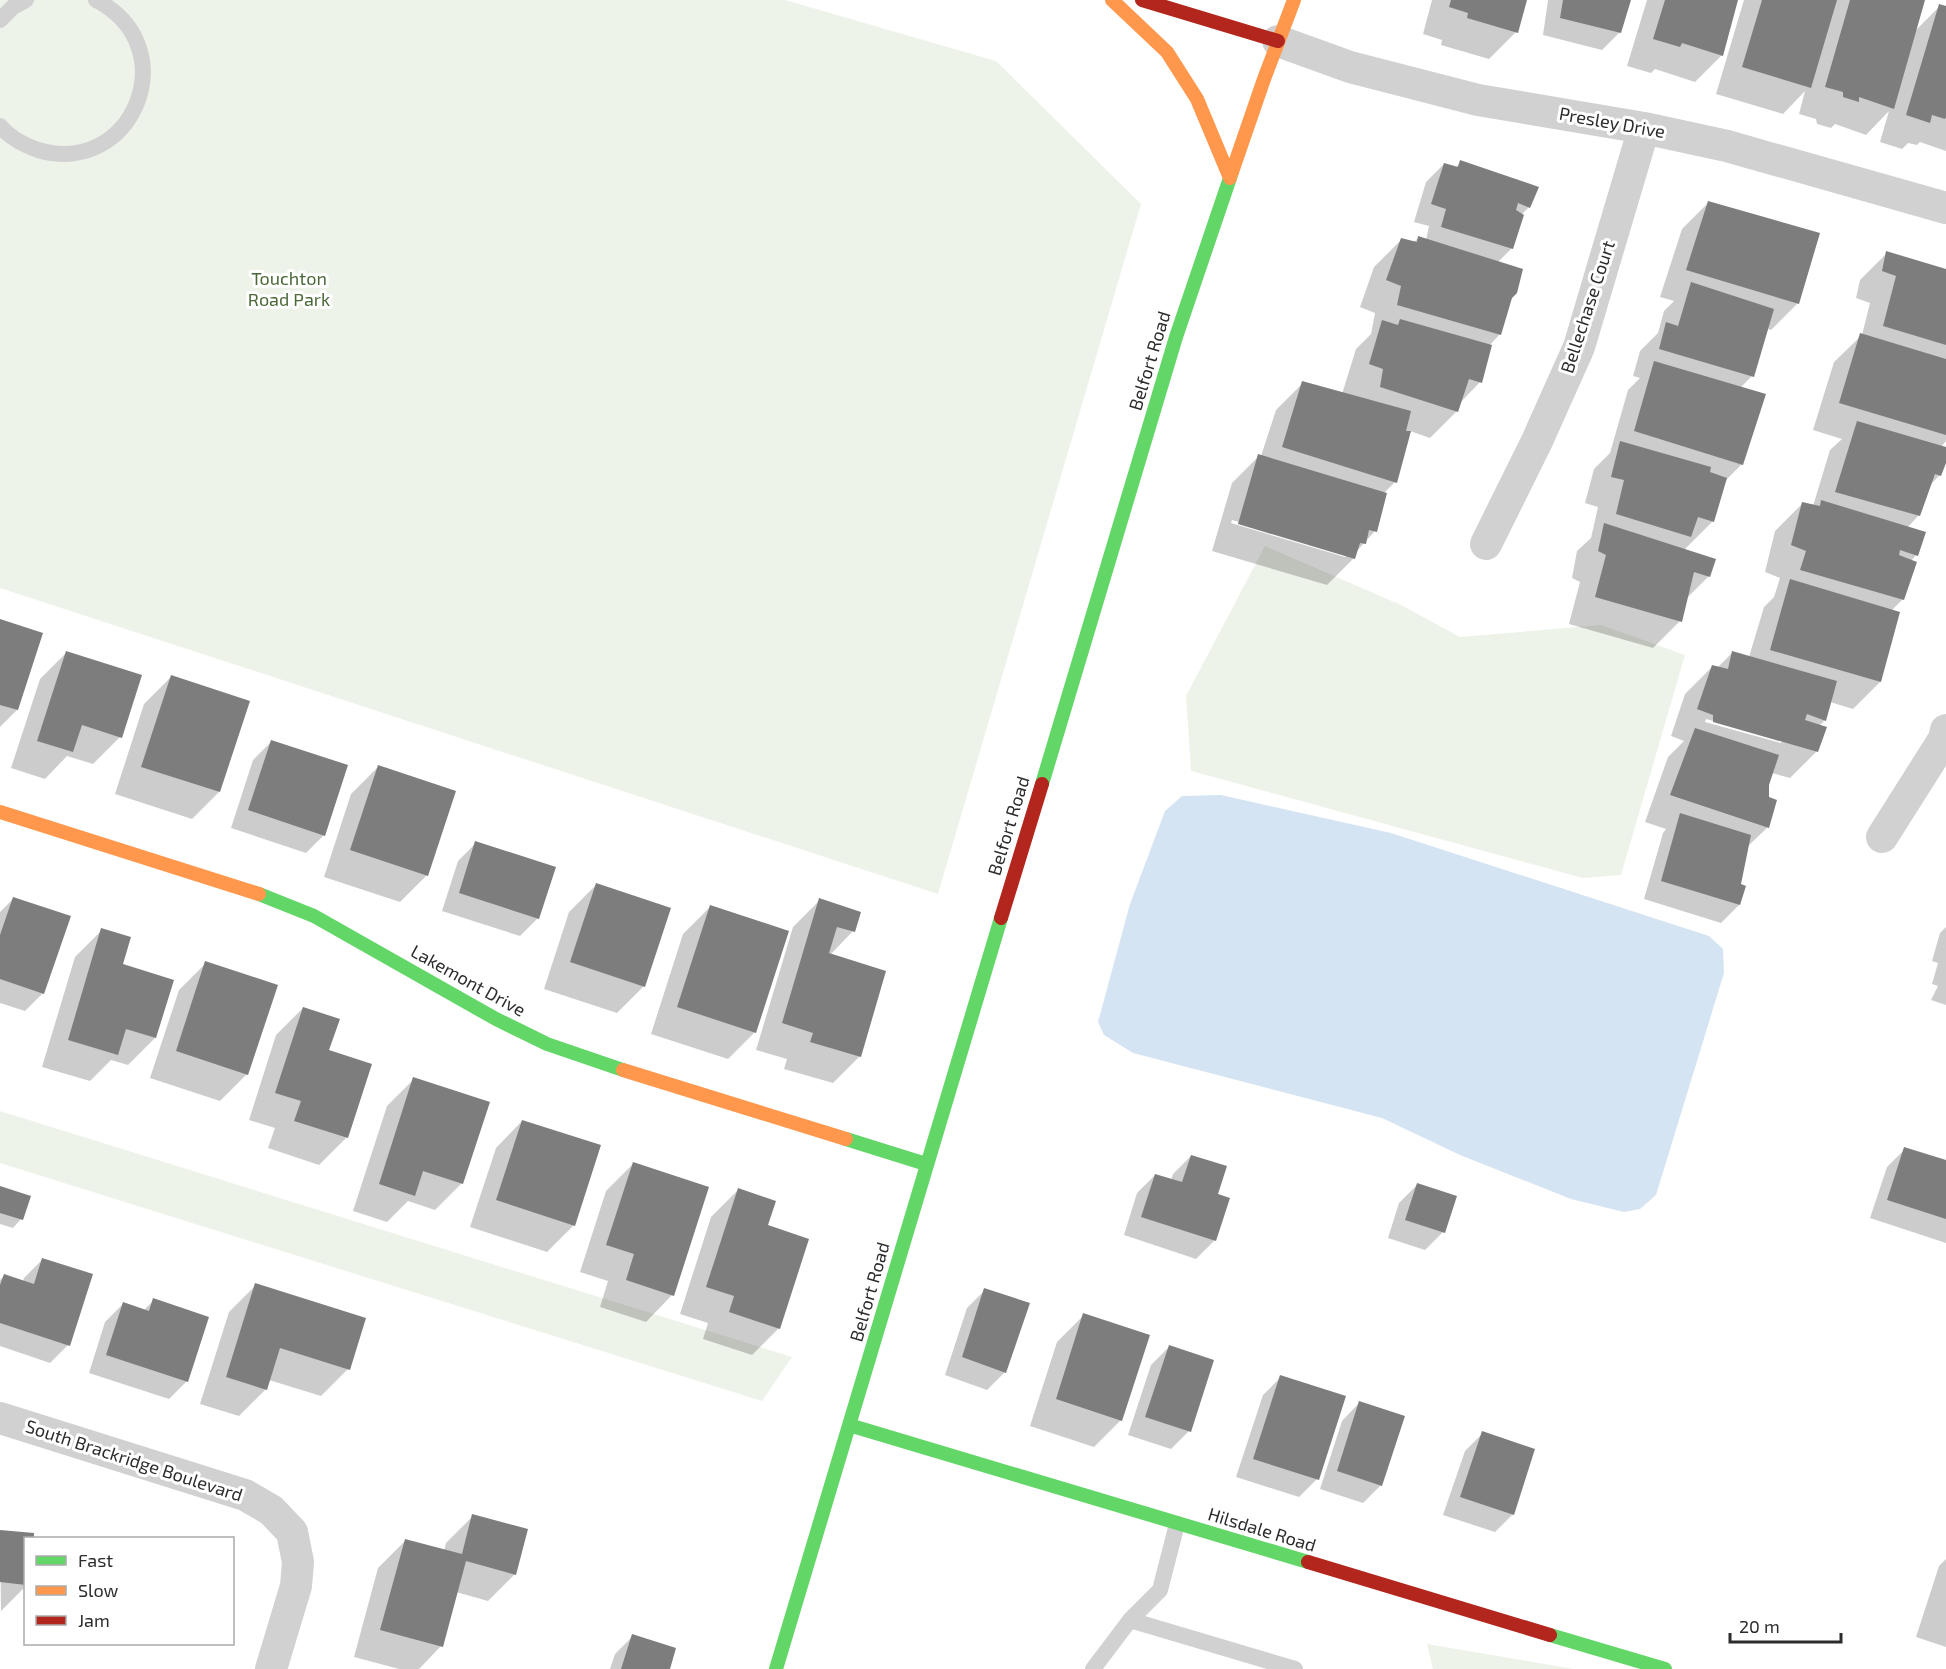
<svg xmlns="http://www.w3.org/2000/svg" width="1946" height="1669" viewBox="0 0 1946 1669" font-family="'Exo 2',sans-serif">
<rect width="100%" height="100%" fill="#fff"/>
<!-- green -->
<path fill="#eef3ea" d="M0,0H785L996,61L1141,204L938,894L0,588Z
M1265,546L1401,605L1460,637L1601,625L1685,655L1621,875L1583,878L1191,771L1186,696Z
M0,1111L792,1357L762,1401L0,1163Z
M1427,1644L1574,1669H1433Z"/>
<!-- water -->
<path fill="#d5e4f2" d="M1221,795L1391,833L1709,936L1723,949L1724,973L1656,1195L1640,1209L1624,1212L1571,1199L1460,1155L1382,1118L1133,1053L1104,1035L1098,1022L1130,904L1165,811L1182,796Z"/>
<!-- shadow -->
<path fill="#0003" fill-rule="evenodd" d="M1432,0H1525L1516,32L1489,59L1441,45L1442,40L1423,34Z
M1548,0H1630L1620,32L1602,50L1543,35Z
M1647,0H1737L1722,55L1695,82L1655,69L1651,73L1627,66Z
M1744,0H1923L1915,31L1940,6L1946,8V151L1920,142L1917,145L1908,143L1902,149L1880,142L1889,111L1866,135L1835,124L1831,128L1817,124L1816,119L1799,114L1805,91L1783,114L1716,94Z
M1461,162L1529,207L1521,215L1512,248L1498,262L1510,297L1500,334L1489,346L1480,382L1460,403L1457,411L1430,438L1410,431L1395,482L1384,493L1375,531L1356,552L1354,558L1327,585L1212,551L1232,483L1259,456H1261L1276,410L1303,383L1342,394L1356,349L1371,334L1375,313L1360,307L1374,267L1401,240L1413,243L1418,238L1426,240L1429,226L1414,222L1426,182L1444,164L1455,168ZM1232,520L1347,555L1345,557L1231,523Z
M1709,202L1798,303L1771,330L1766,328L1752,376L1740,388L1742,464L1724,482L1713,521L1684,550L1709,576L1686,599L1680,621L1653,648L1569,624L1580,582L1572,578L1577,551L1591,538L1598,507L1585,503L1594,469L1610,453L1628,390L1640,378L1633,376L1640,351L1658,333L1664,311L1674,301L1660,297L1682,229Z
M1887,253L1946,270V441L1941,447L1946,448V458L1940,475L1929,486L1919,515L1907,528L1924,533L1916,555L1911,561L1903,599L1891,611L1898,613L1880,682L1853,709L1830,702L1825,720L1819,726L1817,751L1790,778L1772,773L1768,784V827L1747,847L1739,885L1744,887L1739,905L1721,923L1644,899L1663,833L1666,829L1645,822L1668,757L1684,741L1671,736L1685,694L1712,667L1717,668L1732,653L1749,657L1764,607L1774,597L1780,578L1765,572L1775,531L1802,504L1813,506L1830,450L1842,439L1813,430L1834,362L1862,335L1870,303L1856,298L1860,280ZM1706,719L1783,740L1781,743L1705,722Z
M0,620L17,710L0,727Z
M67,652L120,737L93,764L67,756L45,779L11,768L40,679Z
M171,677L219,792L192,819L115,794L144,704Z
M271,742L324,835L306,853L231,828L253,760Z
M378,767L427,875L400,902L324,877L351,794Z
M476,843L538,918L520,936L442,911L458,861Z
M596,885L644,986L617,1013L544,989L569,912Z
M13,899L43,993L25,1011L0,1003V912Z
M820,900L853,931L830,955L860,1056L833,1083L784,1069L787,1059L756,1050L793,927Z
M710,907L755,1032L728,1059L651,1034L683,934Z
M1946,927V1005L1931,1000L1938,986L1932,984L1938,963L1932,961L1940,933Z
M102,930L121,965L172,981L155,1038L128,1065L111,1060L90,1081L42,1067L75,957Z
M206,963L247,1074L220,1101L150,1078L179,990Z
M303,1008L328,1051L370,1065L346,1138L319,1165L268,1148L275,1128L249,1120L276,1035Z
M414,1079L462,1183L435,1210L408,1201L387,1222L353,1211L387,1106Z
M522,1121L574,1225L547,1252L470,1227L496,1148Z
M1905,1149L1946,1162V1243L1870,1218L1887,1167Z
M1191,1156L1216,1195L1228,1199L1214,1241L1196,1259L1124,1235L1137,1193L1155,1175L1171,1180L1173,1174Z
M633,1164L672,1295L646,1322L600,1307L608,1281L580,1272L606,1191Z
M1417,1185L1443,1232L1425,1250L1388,1238L1399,1203Z
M0,1187L21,1219L13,1228L0,1224Z
M738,1190L766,1226L779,1328L752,1355L703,1339L708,1323L680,1314L711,1217Z
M42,1260L68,1345L50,1363L0,1346V1280L4,1276L23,1282L24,1278Z
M256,1285L348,1369L321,1396L269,1380L266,1389L239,1416L200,1404L229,1312Z
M985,1290L1005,1372L987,1390L945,1375L967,1308Z
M154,1300L187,1381L169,1399L89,1373L105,1322L123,1304L143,1311Z
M1084,1315L1121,1420L1094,1447L1030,1426L1057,1342Z
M1169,1347L1189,1431L1171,1449L1128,1435L1151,1365Z
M1281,1377L1317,1479L1299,1497L1236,1477L1263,1395Z
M1360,1402L1381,1485L1363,1503L1320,1489L1342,1421Z
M1483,1433L1513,1514L1495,1532L1443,1515L1465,1451Z
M473,1516L515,1574L488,1601L456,1592L441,1646L419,1669H399L354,1657L378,1568L405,1541L444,1551L446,1543Z
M0,1531L33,1535L32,1538H26V1586L1,1611Z
M1946,1559V1647L1916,1637L1939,1566Z
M633,1636L668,1669H610L615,1654Z"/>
<!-- building -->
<path fill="#7d7d7d" d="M1451,0H1527L1518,33L1467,18L1468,13L1449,7Z
M1563,0H1631L1621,33L1560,18Z
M1665,0H1738L1723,56L1682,43L1680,47L1653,39Z
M1762,0H1837L1811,88L1742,67Z
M1850,0H1925L1894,109L1859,97V102L1843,97V92L1825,87Z
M1939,4L1946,6V117L1945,119L1932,115L1930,123L1906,115Z
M1460,160L1539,187L1530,208L1518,203L1516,210L1524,215L1513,249L1441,227L1446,209L1431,204L1444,163L1458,167Z
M1708,201L1820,233L1799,304L1686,270Z
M1418,236L1523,269L1517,293L1512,298L1501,335L1397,305L1401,286L1386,280L1401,238L1417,242Z
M1886,251L1946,269V345L1883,326L1896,276L1882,271Z
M1691,282L1774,309L1754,377L1659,349L1666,322L1678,326Z
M1400,319L1492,345L1482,383L1469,379L1458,412L1380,387L1383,369L1369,364L1382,320L1398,325Z
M1860,333L1946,359V435L1839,403Z
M1654,361L1766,394L1743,465L1634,431Z
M1302,381L1411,411L1406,431H1411L1397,483L1282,447Z
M1857,421L1946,447V463L1941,476L1935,474L1920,516L1835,492Z
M1620,441L1711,467L1710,472L1727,478L1714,522L1698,517L1691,537L1616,514L1624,480L1611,477Z
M1258,454L1387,493L1377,532L1369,530L1366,544L1360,543L1355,559L1238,524Z
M1821,500L1926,532L1918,556L1900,550L1899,555L1917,562L1904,600L1800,570L1806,551L1791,545L1802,502L1820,506Z
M1604,523L1716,559L1710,577L1694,572L1682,622L1595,597L1606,555L1598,551Z
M1790,579L1900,612L1881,682L1770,650Z
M0,619L43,633L18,710L0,705Z
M66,651L142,675L122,738L82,725L73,752L37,741Z
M1732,651L1837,681L1826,721L1807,714L1805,720L1827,727L1818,752L1713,722V715L1697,709L1712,665L1728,669Z
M171,675L250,701L220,792L141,767Z
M1695,728L1779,755L1769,785V797L1777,800L1769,828L1670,795Z
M271,740L348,765L325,836L248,810Z
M378,765L456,791L428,876L350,850Z
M1680,813L1751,835L1741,884L1746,886L1740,905L1661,881Z
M475,841L556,867L539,919L459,893Z
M596,883L671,908L645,987L570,962Z
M13,897L71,916L44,994L0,979V935Z
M819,898L861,912L855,932L837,927L829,953L886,971L861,1057L810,1042L813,1033L782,1023Z
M710,905L789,931L756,1033L677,1007Z
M101,928L131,937L123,964L174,980L156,1038L126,1029L118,1055L68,1040Z
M205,961L278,985L248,1075L176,1051Z
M303,1007L340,1019L329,1050L372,1064L348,1138L294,1121L301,1101L275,1093Z
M413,1077L490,1102L463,1184L423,1171L415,1196L379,1184Z
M522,1120L601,1145L575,1226L496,1200Z
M1904,1147L1946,1160V1219L1887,1200Z
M1191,1155L1227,1166L1218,1194L1230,1198L1216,1241L1141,1217L1155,1174L1182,1182Z
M633,1162L709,1187L674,1296L626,1280L634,1254L606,1245Z
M1417,1183L1457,1196L1445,1233L1405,1220Z
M0,1186L31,1196L23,1220L0,1213Z
M738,1188L776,1201L768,1225L809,1239L780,1329L729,1312L734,1296L706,1287Z
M42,1258L93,1274L70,1346L0,1323V1285L4,1274L34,1284Z
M255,1283L366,1318L350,1370L280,1348L267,1390L226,1377Z
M984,1288L1030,1303L1006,1373L962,1357Z
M153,1298L209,1317L188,1382L106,1355L123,1302L149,1311Z
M1083,1313L1150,1335L1122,1421L1056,1399Z
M1169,1345L1214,1360L1191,1432L1145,1417Z
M1280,1375L1346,1396L1319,1480L1253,1459Z
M1359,1401L1405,1416L1382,1486L1337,1471Z
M1482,1431L1535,1449L1514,1515L1460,1497Z
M472,1514L528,1529L516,1575L466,1561L443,1647L380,1630L405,1539L462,1554Z
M0,1530L34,1533V1538H26V1585L0,1582Z
M632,1634L676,1648L670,1669H621Z"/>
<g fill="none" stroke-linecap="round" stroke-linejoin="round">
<!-- lane -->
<path stroke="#d1d1d1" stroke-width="16" d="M0,20L13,7L26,0
M0,126C10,138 24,145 38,150C133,178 187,47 96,0
M1130,1620L1295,1669
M1093,1669L1130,1620L1160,1590L1177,1524"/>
<!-- street -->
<path stroke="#d1d1d1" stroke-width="32" d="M1278,41L1350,67L1478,100L1644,128L1727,146L1946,208
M1486,544L1537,441L1579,347L1644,128
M1882,837L1944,739L1946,730
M0,1418L245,1495L271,1510L292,1532L298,1562L296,1586L271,1669"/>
<!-- fast -->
<path stroke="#63d668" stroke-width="14" d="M1042,784L1176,337L1232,172
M259,894L314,916L496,1019L547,1044L623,1070
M846,1139L926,1164
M849,1425L1308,1562
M1550,1635L1665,1669
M776,1669L1001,918"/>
<!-- slow -->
<path stroke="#ff974d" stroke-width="14" d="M1112,0L1167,52L1197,99L1230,178
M1232,172L1264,79L1294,0
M0,812L259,894
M623,1070L846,1139"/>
<!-- jam -->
<path stroke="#b3261e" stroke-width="14" d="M1142,0L1278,41
M1001,918L1042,784
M1308,1562L1550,1635"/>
</g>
<g text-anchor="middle" stroke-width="6" stroke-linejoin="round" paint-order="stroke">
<!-- street labels -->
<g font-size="18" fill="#2c2c2c" stroke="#fff">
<text transform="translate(1612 123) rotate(10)" y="6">Presley Drive</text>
<text transform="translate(1588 307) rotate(-72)" y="6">Bellechase Court</text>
<text transform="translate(1150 361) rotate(-73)" y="6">Belfort Road</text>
<text transform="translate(1009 826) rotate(-73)" y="6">Belfort Road</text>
<text transform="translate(468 981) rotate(29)" y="6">Lakemont Drive</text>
<text transform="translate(870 1292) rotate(-74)" y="6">Belfort Road</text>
<text transform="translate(134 1461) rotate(18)" y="6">South Brackridge Boulevard</text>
<text transform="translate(1262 1530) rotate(17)" y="6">Hilsdale Road</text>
</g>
<!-- park labels -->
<g font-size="18" fill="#4b6838" stroke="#fff">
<text x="289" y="285">Touchton<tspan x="289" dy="21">Road Park</tspan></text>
</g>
</g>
<!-- legend -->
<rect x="24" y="1537" width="210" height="108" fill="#ffffff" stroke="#ababab" stroke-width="1.5"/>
<rect x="36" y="1556" width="30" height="9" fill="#63d668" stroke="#ababab" stroke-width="1.5"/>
<text x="78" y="1567" font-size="18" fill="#2c2c2c">Fast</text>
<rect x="36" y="1586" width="30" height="9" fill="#ff974d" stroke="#ababab" stroke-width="1.5"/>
<text x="78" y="1597" font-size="18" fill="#2c2c2c">Slow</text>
<rect x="36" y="1616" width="30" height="9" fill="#b3261e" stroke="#ababab" stroke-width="1.5"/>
<text x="78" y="1627" font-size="18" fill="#2c2c2c">Jam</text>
<!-- scale -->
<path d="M1730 1633v9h111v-9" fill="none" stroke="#2c2c2c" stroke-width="3"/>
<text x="1739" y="1633" font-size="18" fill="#2c2c2c" stroke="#ffffff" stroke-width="4.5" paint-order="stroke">20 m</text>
</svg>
